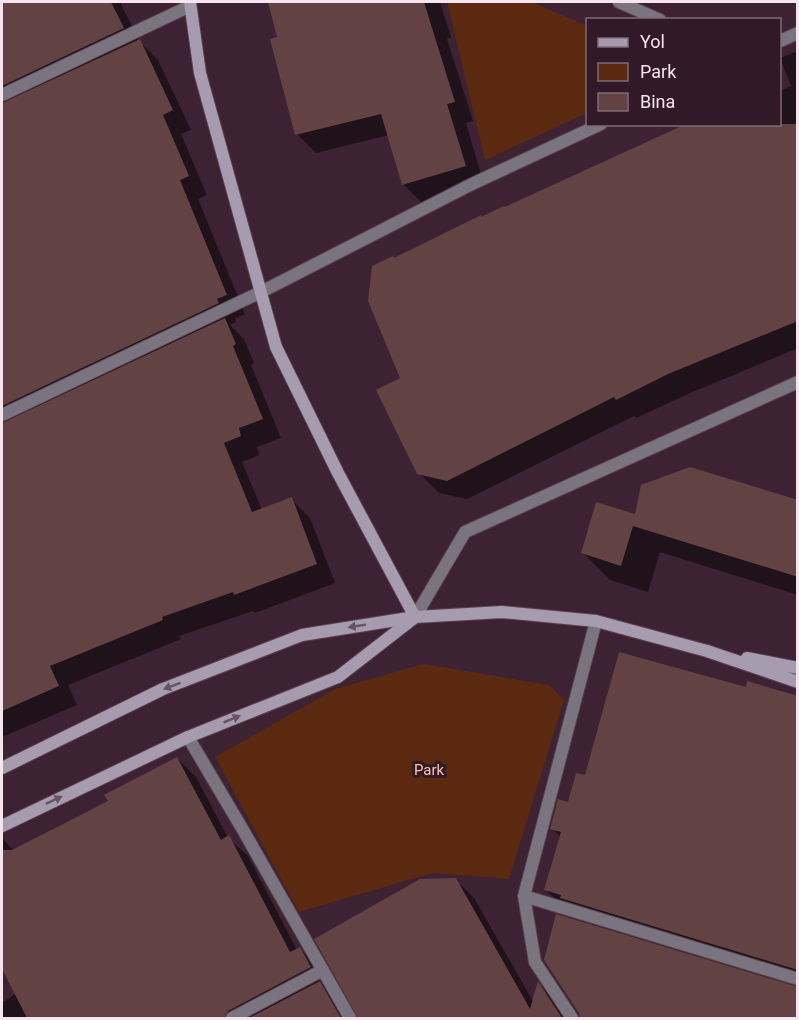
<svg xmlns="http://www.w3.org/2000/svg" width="799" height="1020" viewBox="0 0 799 1020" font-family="Roboto,sans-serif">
<rect width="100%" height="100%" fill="#3c2232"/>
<!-- green -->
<path fill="#5a290f" d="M447,2H532L587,26V113L485,160Z
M423,664L549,685L564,700L509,879L432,873L299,912L215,757L335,689Z"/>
<!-- shadow -->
<path fill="#0007" d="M2,2H120L139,41L158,60L191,130L181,134L207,195L198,199L245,314L235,318L236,322L230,325L244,339L254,363L251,365L281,438L257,447L259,455L242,462L262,510L291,499L310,518L335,583L255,613L253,611L179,636L181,639L68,685L77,705L2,737Z
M269,2H440L451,37L447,39L473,121L466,123L484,185L423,204L404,185L389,135L316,153L297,134L279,38Z
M798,51V348L688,394L636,418L634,416L467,499L439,493L419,473L402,379L394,259L482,218L780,124V91L791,86L780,58Z
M798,501V595L660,552L648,592L610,580L583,553L636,516Z
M798,707V982L565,908L546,890L561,837L552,828L586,777Z
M177,758L196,777L228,838L248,856L297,950L300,949L319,968L329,986L325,988L338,1002L348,1018H2V1003L160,897L155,887L2,967V838L14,851L110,802Z
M455,879L474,898L534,1003L539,984L556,1002L567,1018H391L358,971L373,1018H360L316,939L421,880Z
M798,988V1018H581V1013Z"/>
<!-- building -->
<path fill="#634244" d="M2,2H111L124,28L2,86Z
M268,2H424L455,102L447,104L466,166L402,185L381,114L295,135L270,39L277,37Z
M140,39L173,110L163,115L189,176L180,180L227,295L217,299L219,303L2,406V103Z
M686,124H798V321L668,374L616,400L614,397L447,481L417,474L376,390L400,378L368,301L372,266L393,256L394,258L481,215V217L504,206L505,207Z
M225,318L236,344L233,346L263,419L239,428L241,436L224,443L252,512L292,497L317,564L234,595L233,592L162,617L163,620L50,666L59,686L2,711V423Z
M690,467L798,500V577L633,526L621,566L581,553L596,502L635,514L641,485Z
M619,652L746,687L747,681L798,696V970L560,898L561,895L544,890L561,832L550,829L558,799L568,802L576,773L585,775Z
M177,757L221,840L229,835L290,952L300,947L311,967L228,1011L224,1018H27L2,969V850H12L108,801L104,795Z
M456,878L530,1009L538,981L562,1018H358L314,939L420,879Z
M556,914L798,987V1018H580L579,1013L544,960Z
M320,981L341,1018H249Z"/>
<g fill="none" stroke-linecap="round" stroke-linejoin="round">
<defs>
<path id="street" d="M619,2L660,20
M780,41L798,33
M2,95L190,6
M2,415L261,292L472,184L601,124
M415,617L465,532L798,382
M188,737L243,830L350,1018
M524,896L798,979
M232,1018L323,970
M572,1018L535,962L524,896L596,621"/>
<path id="secondary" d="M190,2L200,73L276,347L338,473L415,617
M747,658L798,668
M2,768L163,689L302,635L415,617L502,612L596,621L707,651L798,682
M2,826L188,737L338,677L414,618"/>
</defs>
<!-- street casing -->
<use href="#street" stroke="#5a4150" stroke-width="14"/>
<!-- secondary casing -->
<use href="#secondary" stroke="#5a4150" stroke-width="14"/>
<!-- street -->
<use href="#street" stroke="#7a7380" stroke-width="12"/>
<!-- secondary -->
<use href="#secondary" stroke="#a79baf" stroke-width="12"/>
</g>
<!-- one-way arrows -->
<defs><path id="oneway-solid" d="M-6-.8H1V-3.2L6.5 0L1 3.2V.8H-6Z" transform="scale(1.5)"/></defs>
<g fill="#665465">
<use href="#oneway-solid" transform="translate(357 626) rotate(171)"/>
<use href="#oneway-solid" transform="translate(172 686) rotate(159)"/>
<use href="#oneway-solid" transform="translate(232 719) rotate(-22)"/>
<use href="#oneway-solid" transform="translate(54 800) rotate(-25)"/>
</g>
<g text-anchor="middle" stroke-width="6" stroke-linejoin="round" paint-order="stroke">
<!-- park labels -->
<g font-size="15" fill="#fcc4aa" stroke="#311928">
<text x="429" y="775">Park</text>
</g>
</g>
<!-- border -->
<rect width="799" height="1020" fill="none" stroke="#f6e4ee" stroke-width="6"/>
<!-- legend -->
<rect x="586" y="18" width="195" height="108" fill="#311928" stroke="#806a77" stroke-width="1.5"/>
<rect x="598" y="38" width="30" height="9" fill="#a79baf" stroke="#806a77" stroke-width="1.5"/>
<text x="640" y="48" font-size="18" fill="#f6e4ee">Yol</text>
<rect x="598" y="63" width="30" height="18" fill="#5a290f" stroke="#806a77" stroke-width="1.5"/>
<text x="640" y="78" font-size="18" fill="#f6e4ee">Park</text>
<rect x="598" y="93" width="30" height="18" fill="#634244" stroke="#806a77" stroke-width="1.5"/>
<text x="640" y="108" font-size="18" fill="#f6e4ee">Bina</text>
</svg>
